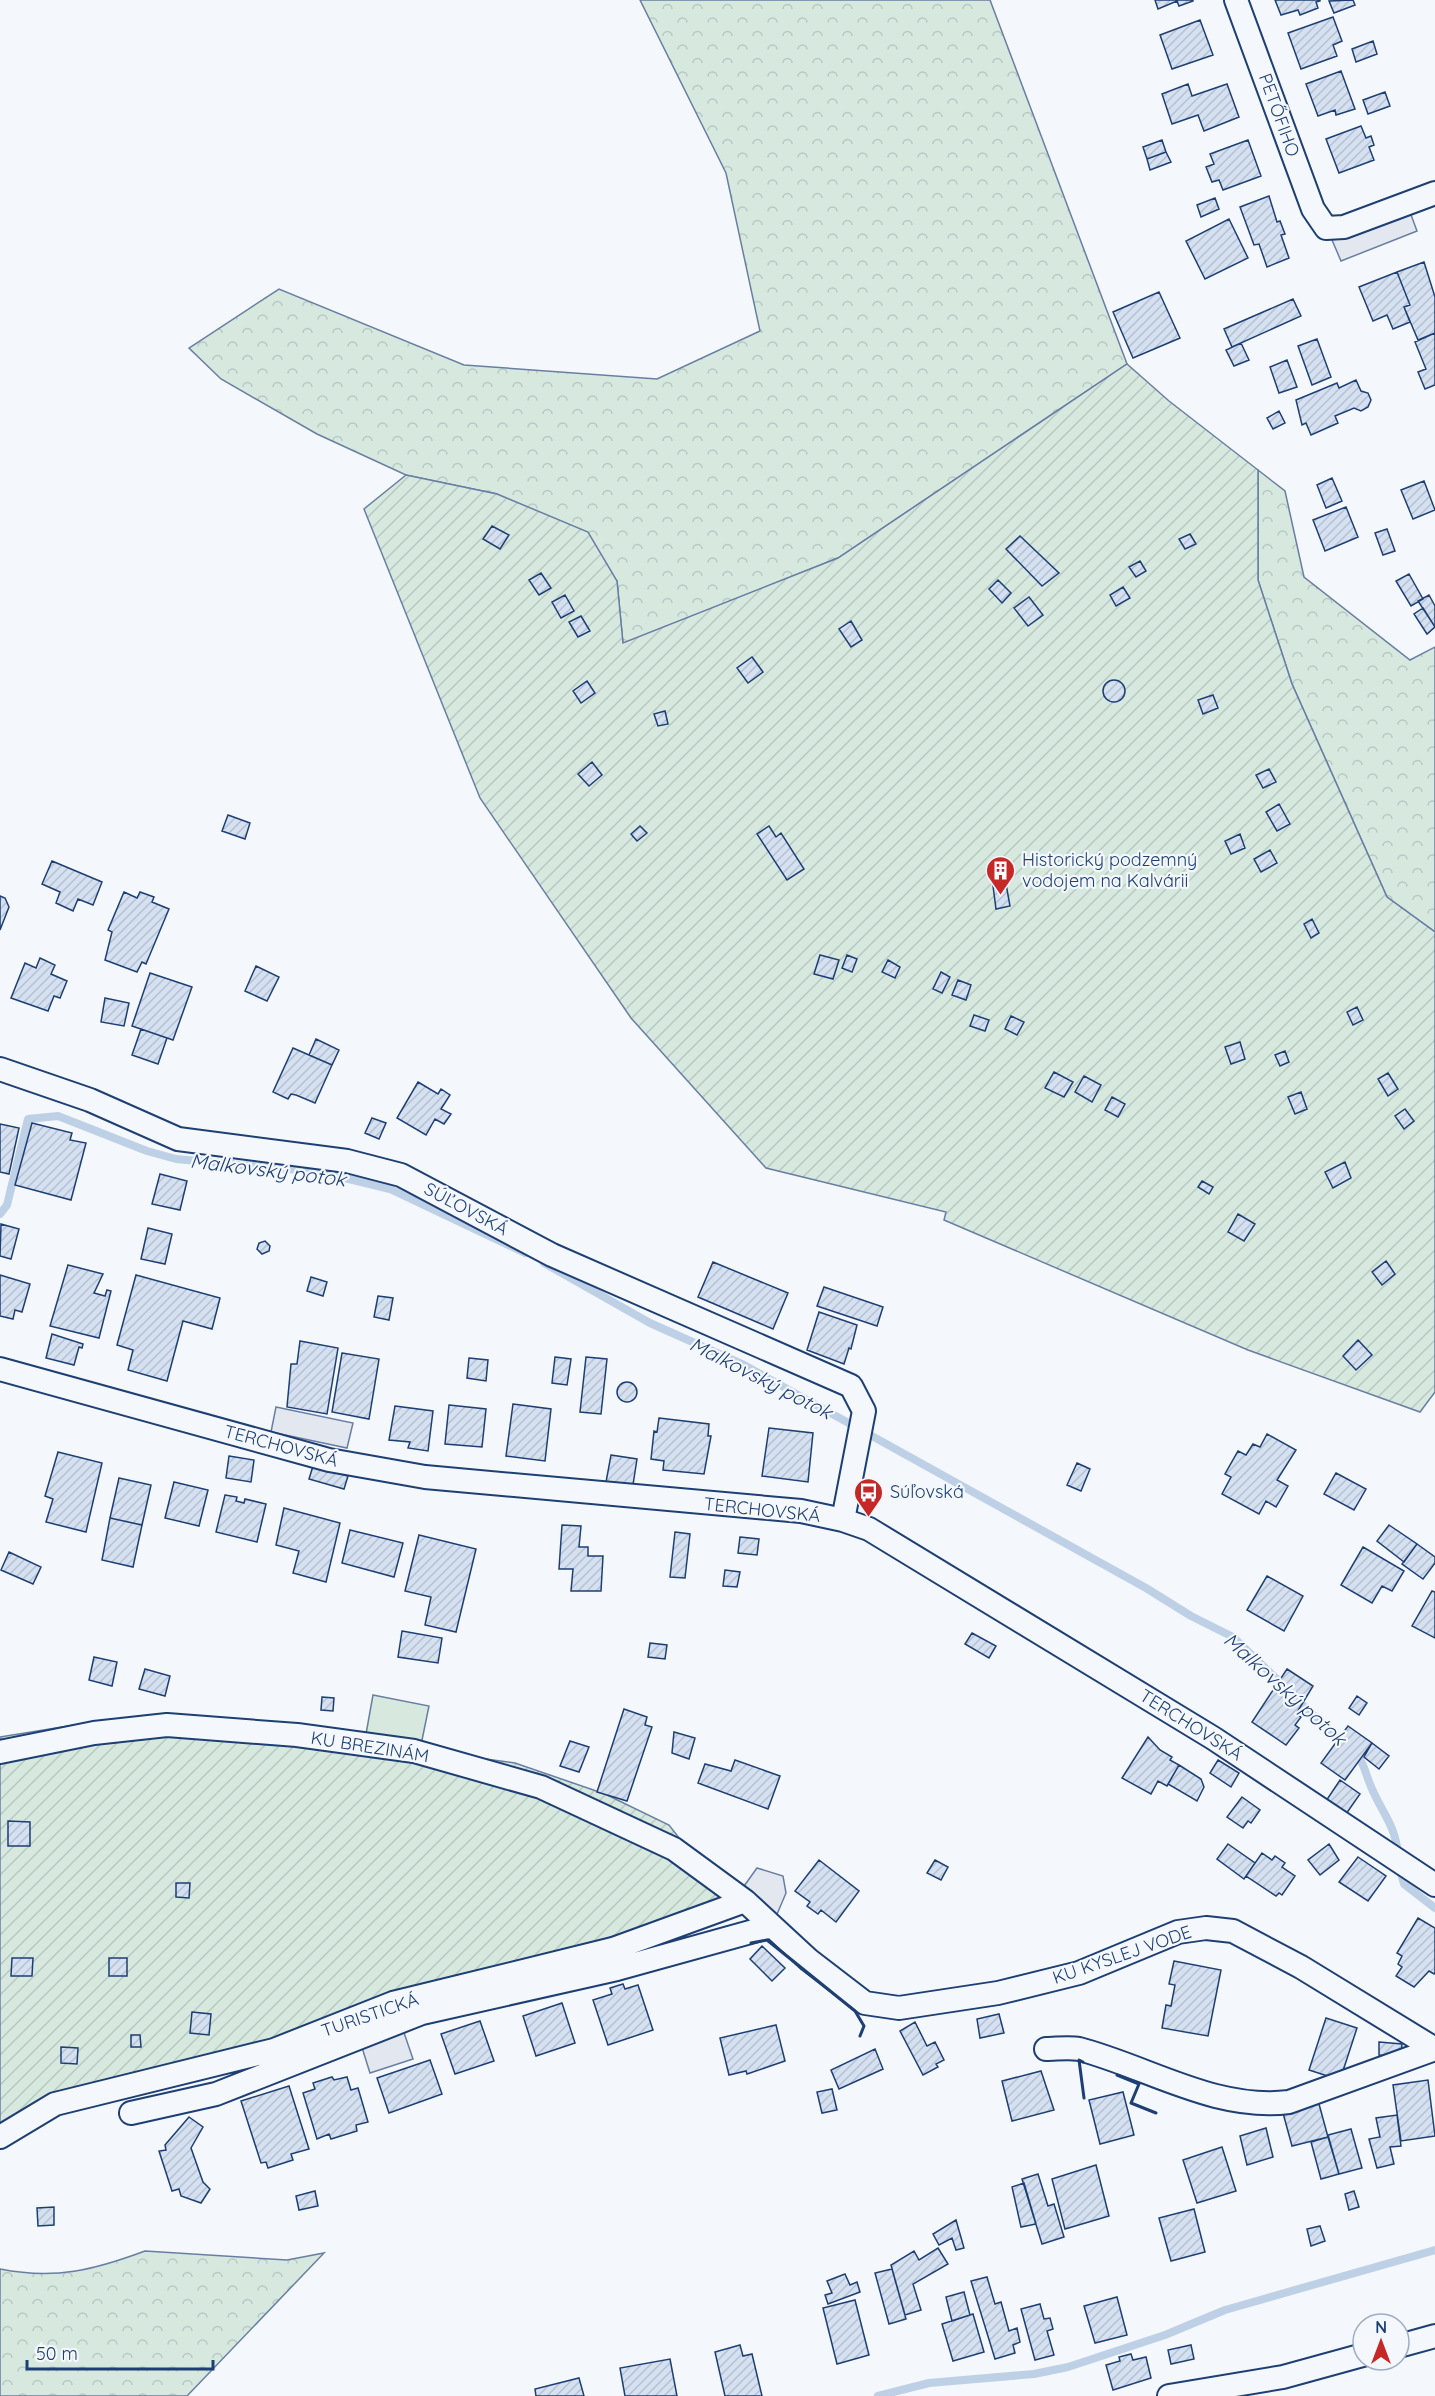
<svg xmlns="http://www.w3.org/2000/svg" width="1435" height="2396" viewBox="0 0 1435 2396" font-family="Quicksand,sans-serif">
<defs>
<pattern id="forest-crowns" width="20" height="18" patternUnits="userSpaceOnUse" patternTransform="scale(1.5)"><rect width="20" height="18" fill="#d7e8df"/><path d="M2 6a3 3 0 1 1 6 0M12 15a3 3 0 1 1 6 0" fill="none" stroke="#b8c8c3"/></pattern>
<pattern id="garden-furrows" width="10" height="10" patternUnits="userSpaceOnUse" patternTransform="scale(1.5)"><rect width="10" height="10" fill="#d7e8df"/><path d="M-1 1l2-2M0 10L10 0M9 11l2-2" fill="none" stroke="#b8c8c3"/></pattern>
<pattern id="building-hatch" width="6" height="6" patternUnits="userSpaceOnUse" patternTransform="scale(1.5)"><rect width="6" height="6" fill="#d5e0f0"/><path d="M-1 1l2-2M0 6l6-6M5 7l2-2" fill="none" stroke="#b6c1d1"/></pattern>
</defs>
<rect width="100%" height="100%" fill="#f4f7fb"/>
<!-- forest -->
<path fill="url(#forest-crowns)" stroke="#687fa3" stroke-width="1.5" d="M640,0H990L1127,364L838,558L623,644L617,581L497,494L406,475L317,434L221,379L189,348L279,289L464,365L657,379L760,331L726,173Z
M1258,470L1285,491L1304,577L1410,660L1435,647V932L1387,897L1292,684L1258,580Z
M145,2251L287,2260L324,2253L187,2396H0V2269C55,2280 94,2270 145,2251Z"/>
<!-- garden -->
<path fill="url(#garden-furrows)" stroke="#687fa3" stroke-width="1.5" d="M1127,364L1169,401L1258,470V580L1292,684L1387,897L1435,932V1392L1420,1412L1248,1350L944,1220L946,1212L766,1168L631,1018L480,798L364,509L406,475L497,494L588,532L617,581L623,643L838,558Z
M93,1722L254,1728L515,1763L605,1794L669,1825L727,1899L664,1934L54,2113L0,2144V1737Z"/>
<!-- pitch -->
<path fill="#d7e8df" stroke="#687fa3" stroke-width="1.5" d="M373,1695L429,1706L421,1745L366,1734Z"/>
<!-- parking -->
<path fill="#e3e8f0" stroke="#687fa3" stroke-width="1.5" d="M1407,204L1417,231L1341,261L1329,233Z
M276,1407L353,1423L347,1448L271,1432Z
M757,1868L783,1876L786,1893L772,1926L737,1896Z
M400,2021L413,2059L370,2073L359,2038Z"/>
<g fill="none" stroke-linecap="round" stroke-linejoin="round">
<!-- stream -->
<path stroke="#bed0e5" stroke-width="8" d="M0,1214L7,1205L28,1119L58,1116L147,1151L176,1159L320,1172L390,1189L525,1253
M544,1263L650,1323L744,1365L1146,1588L1191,1616L1233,1637L1286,1688
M1296,1699L1345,1744
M1354,1752C1364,1761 1366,1776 1372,1789C1383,1814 1395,1825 1398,1854
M1399,1866L1404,1884L1435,1908
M878,2396L929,2383L1034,2374L1068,2367L1165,2335L1225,2310L1435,2250"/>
</g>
<!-- building -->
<path fill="url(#building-hatch)" stroke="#1d3f73" stroke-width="1.5" d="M1155,0H1193V1L1179,6L1177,1L1158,9Z
M1275,0H1320V1L1316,2L1318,8L1300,15L1298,10L1281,15Z
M1353,0L1355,5L1334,13L1329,1Z
M1333,17L1342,41L1333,45L1337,56L1301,69L1288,33Z
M1200,20L1213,55L1172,69L1160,35Z
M1373,41L1377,54L1356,62L1352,49Z
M1341,71L1355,109L1336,115L1335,110L1318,116L1306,84Z
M1188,84L1192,96L1227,84L1239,117L1204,131L1198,115L1172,124L1162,94Z
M1385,92L1390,106L1368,114L1363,100Z
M1361,126L1366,138L1371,136L1374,145L1369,147L1374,160L1339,173L1326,139Z
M1162,140L1166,152L1147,159L1143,147Z
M1248,140L1261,176L1223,190L1219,180L1212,182L1206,167L1214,164L1210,154Z
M1166,152L1171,162L1150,170L1147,159Z
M1269,196L1277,222L1280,221L1285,234L1281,235L1289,258L1267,267L1259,244L1254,245L1240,207Z
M1215,198L1219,209L1201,217L1197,205Z
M1229,219L1248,258L1205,279L1186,241Z
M1424,262L1435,297V333L1418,340L1404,307L1410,305L1397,272Z
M1397,272L1410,305L1404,307L1410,322L1393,329L1387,315L1373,321L1359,287Z
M1159,292L1180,338L1133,358L1113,312Z
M1293,299L1301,316L1232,347L1224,329Z
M1435,333V385L1425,389L1418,372L1426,369L1415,342Z
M1317,339L1331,377L1312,385L1298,346Z
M1241,343L1249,360L1234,366L1226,350Z
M1287,360L1297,387L1279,393L1270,367Z
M1356,380L1361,391L1368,393L1371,400L1368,407L1361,411L1354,408L1335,416L1338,423L1311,435L1306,423L1302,425L1296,400L1337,383L1339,388Z
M1279,411L1285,423L1273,429L1267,418Z
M1332,478L1342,501L1326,508L1317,485Z
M1424,481L1435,510L1413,519L1401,490Z
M1346,507L1358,537L1325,551L1313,520Z
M492,526L509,535L500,549L483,539Z
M1387,529L1395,551L1383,555L1375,533Z
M1190,534L1196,544L1185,549L1179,539Z
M1020,536L1059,573L1042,586L1006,549Z
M1140,561L1146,571L1136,577L1129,567Z
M541,573L551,588L539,595L529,580Z
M1409,574L1423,599L1411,606L1396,581Z
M998,580L1011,593L1002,603L989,589Z
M1123,587L1130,598L1116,606L1110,595Z
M565,595L574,611L561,618L552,602Z
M1429,595L1435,606V627L1418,601Z
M1029,597L1043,615L1028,626L1014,608Z
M1423,608L1435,627L1427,634L1414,614Z
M581,616L590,631L578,637L569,622Z
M851,621L862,640L851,647L839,629Z
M752,657L763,672L748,683L737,668Z
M1103 691a11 11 0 1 1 22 0a11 11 0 1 1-22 0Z
M587,681L595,693L581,703L573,691Z
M1213,695L1218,708L1203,714L1198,700Z
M665,711L668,724L658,726L654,714Z
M592,762L602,775L589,786L578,774Z
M1269,769L1276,782L1263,788L1256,775Z
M1279,804L1290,824L1277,831L1266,812Z
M228,815L250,823L245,839L222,831Z
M640,826L647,833L637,841L631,834Z
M769,826L776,837L781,833L804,869L787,880L757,834Z
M1240,834L1245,848L1231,854L1225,841Z
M1270,850L1277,863L1261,872L1254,859Z
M52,861L102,882L93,905L78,899L73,911L56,903L60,892L42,884Z
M1006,884L1010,906L996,909L993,886Z
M124,892L137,898L140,892L154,897L152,902L169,909L146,964L142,962L137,972L105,960L112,932L108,930Z
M0,896L5,898L9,907L0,930Z
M1312,919L1319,933L1311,938L1304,924Z
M820,955L839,960L833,979L814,974Z
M847,955L857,959L852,972L842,968Z
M40,958L55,965L51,974L67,981L60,998L54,996L48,1011L11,998L25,963L36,968Z
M888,960L900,967L895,978L882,972Z
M256,966L279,977L267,1001L245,991Z
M941,972L950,977L942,993L933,989Z
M150,973L192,987L173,1040L132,1026Z
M958,980L971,985L966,1000L952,995Z
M105,998L129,1003L124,1026L101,1022Z
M1357,1007L1363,1020L1353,1025L1347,1012Z
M974,1015L989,1020L985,1031L970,1026Z
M1011,1016L1024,1022L1017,1035L1005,1029Z
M141,1029L167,1038L158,1064L132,1055Z
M316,1039L339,1050L332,1065L309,1055Z
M1240,1042L1245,1059L1231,1064L1225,1047Z
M293,1048L332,1065L315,1103L296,1095L291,1094L288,1099L273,1092Z
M1285,1051L1289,1062L1280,1066L1275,1055Z
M1054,1072L1073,1082L1064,1097L1045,1088Z
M1388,1073L1398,1089L1388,1096L1378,1079Z
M1084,1076L1101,1085L1092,1102L1075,1092Z
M418,1082L438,1094L441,1089L450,1095L441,1109L451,1114L444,1124L435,1119L426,1135L397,1118Z
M1301,1092L1307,1109L1295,1114L1288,1097Z
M1112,1097L1125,1104L1118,1117L1105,1110Z
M1405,1109L1414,1121L1404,1129L1395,1116Z
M372,1118L386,1123L379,1139L365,1133Z
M32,1123L72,1133L70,1140L86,1143L71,1200L15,1185Z
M0,1124L19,1128L9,1174L0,1172Z
M1345,1162L1351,1178L1333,1188L1325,1172Z
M160,1174L187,1181L180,1210L152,1204Z
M1202,1181L1213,1187L1209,1194L1198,1187Z
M1238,1214L1255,1224L1244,1241L1228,1232Z
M1,1224L19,1229L11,1259L0,1256Z
M148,1228L172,1234L165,1264L141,1259Z
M265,1241L270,1246L269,1251L262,1254L257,1249L259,1243Z
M1386,1261L1395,1274L1382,1285L1372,1272Z
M713,1262L788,1293L773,1329L698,1297Z
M68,1265L103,1274L94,1293L105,1296L107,1290L111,1291L99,1338L50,1326Z
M0,1275L30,1284L22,1312L15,1310L13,1319L0,1316Z
M136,1275L220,1298L212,1329L183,1321L167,1381L128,1370L133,1350L117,1345Z
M311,1277L327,1282L323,1296L307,1291Z
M824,1287L883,1307L877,1326L817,1306Z
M378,1296L393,1298L389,1320L374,1317Z
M819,1312L857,1325L851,1349L849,1348L844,1364L807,1350Z
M52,1334L83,1344L82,1348L79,1347L74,1365L46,1358Z
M1358,1340L1372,1355L1356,1370L1343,1356Z
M300,1341L338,1348L327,1414L287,1407L291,1364H297Z
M342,1353L379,1359L369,1419L332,1412Z
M555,1357L571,1359L567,1385L552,1383Z
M586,1357L607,1359L601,1414L580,1412Z
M469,1358L488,1360L486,1381L467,1378Z
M617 1392a10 10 0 1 1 20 0a10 10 0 1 1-20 0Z
M513,1404L551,1409L545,1461L506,1456Z
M449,1405L486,1409L482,1447L445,1444Z
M395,1406L433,1411L428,1451L408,1448L410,1442L389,1440Z
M659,1418L709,1424L708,1436H711L704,1474L663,1470L664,1461L651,1459L654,1431L657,1432Z
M769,1428L813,1433L808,1482L762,1476Z
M1267,1434L1296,1450L1277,1480L1288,1486L1276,1507L1266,1501L1259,1514L1222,1494L1231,1477L1225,1474L1238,1451L1246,1455L1253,1444L1260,1447Z
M58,1452L102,1463L86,1532L46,1522L53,1499L45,1496Z
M611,1455L637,1459L633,1485L606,1482Z
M229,1456L254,1460L251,1482L226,1478Z
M1077,1463L1090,1469L1081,1491L1067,1485Z
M313,1466L348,1476L344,1489L309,1479Z
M1336,1473L1366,1489L1354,1510L1324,1494Z
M119,1478L151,1485L142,1525L110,1518Z
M174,1482L208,1490L199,1526L165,1518Z
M225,1495L237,1497L236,1501L244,1503L245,1499L266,1504L257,1542L216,1532Z
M284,1508L340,1523L326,1582L293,1573L299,1551L276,1545Z
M110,1518L142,1525L133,1567L102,1560Z
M562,1525L581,1526L579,1547H588V1556H603L601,1591H571L573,1569H559Z
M1389,1525L1417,1544L1404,1562L1377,1541Z
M350,1530L403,1543L394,1577L342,1563Z
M675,1532L690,1534L685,1578L670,1577Z
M419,1535L476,1549L456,1632L425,1625L431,1597L405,1591Z
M740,1537L759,1539L757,1555L738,1553Z
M1417,1544L1435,1557V1563L1423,1579L1402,1564Z
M1363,1547L1404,1571L1392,1591L1382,1586L1372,1603L1341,1585Z
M9,1552L41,1567L33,1584L1,1570Z
M725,1570L740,1572L737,1587L723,1586Z
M1267,1576L1303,1596L1284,1631L1247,1610Z
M1432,1591L1435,1592V1638L1412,1626Z
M402,1631L442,1638L438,1663L398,1657Z
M972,1633L996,1646L989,1658L965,1644Z
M650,1643L667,1645L665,1659L648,1657Z
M94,1657L117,1662L112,1686L89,1680Z
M145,1669L170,1676L165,1696L139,1689Z
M1287,1669L1313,1686L1296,1714L1301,1717L1295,1725L1299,1728L1286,1745L1252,1722Z
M1357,1696L1367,1703L1359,1715L1349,1708Z
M322,1697L334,1698L333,1711L321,1710Z
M624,1709L647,1717L645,1725L652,1727L627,1801L597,1792Z
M1348,1726L1372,1743L1345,1780L1321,1763Z
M674,1732L695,1738L689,1759L672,1753Z
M1148,1737L1160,1750L1172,1757L1170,1760L1179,1765L1167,1786L1158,1781L1151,1794L1122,1778Z
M570,1741L589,1747L579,1772L560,1766Z
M1372,1743L1389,1756L1379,1769L1364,1757Z
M735,1760L780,1776L768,1809L698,1783L705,1764L731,1771Z
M1218,1760L1239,1773L1231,1787L1210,1773Z
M1179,1765L1201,1779L1204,1787L1197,1801L1168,1784Z
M1340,1780L1360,1794L1346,1814L1326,1801Z
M1242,1797L1260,1810L1251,1823L1248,1821L1243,1828L1227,1817Z
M8,1821L30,1822V1846H8Z
M1228,1844L1255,1863L1244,1879L1217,1859Z
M1329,1844L1339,1860L1320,1875L1308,1860Z
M1262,1853L1272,1860L1275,1856L1285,1863L1282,1867L1295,1876L1282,1895L1279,1893L1276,1896L1246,1876Z
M1358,1857L1386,1876L1368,1901L1339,1882Z
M819,1860L859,1891L836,1922L821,1910L818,1914L807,1906L810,1902L795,1891Z
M935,1860L948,1867L941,1880L927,1873Z
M176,1883H190L189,1898L176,1897Z
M1418,1918L1435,1928V1972L1434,1974L1429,1971L1414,1987L1396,1976L1402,1967L1398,1964L1402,1956L1397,1953Z
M762,1946L785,1968L772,1981L750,1959Z
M12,1958H33L32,1976H11Z
M109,1958H127V1976H109Z
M1174,1961L1221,1970L1208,2036L1162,2028L1166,2005L1171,2006L1175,1985L1169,1984Z
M623,1984L625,1989L638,1985L653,2030L608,2045L593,2000L612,1994L610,1988Z
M562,2003L575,2043L536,2056L523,2016Z
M192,2012L211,2014L209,2035L190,2033Z
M999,2014L1004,2033L980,2038L977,2019Z
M1326,2018L1357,2028L1340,2080L1309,2070Z
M480,2021L494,2061L455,2074L441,2034Z
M915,2022L927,2046L935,2042L944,2060L936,2064L938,2067L923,2075L900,2031Z
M776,2025L785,2061L747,2074L746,2071L729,2075L720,2038Z
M131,2035H140L141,2047H131Z
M1379,2042L1402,2044L1401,2056L1379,2055Z
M61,2047L78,2048L77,2064L61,2063Z
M875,2049L883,2069L839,2089L831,2070Z
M430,2060L442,2094L389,2113L377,2078Z
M1041,2071L1054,2110L1012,2121L1002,2081Z
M332,2077L334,2080L347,2077L351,2090L358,2088L368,2122L356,2125L357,2131L331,2139L329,2134L317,2139L303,2093L315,2089L313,2083Z
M1428,2080L1435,2136L1401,2141L1393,2085Z
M289,2086L309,2149L291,2154L293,2160L268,2168L266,2162L261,2163L241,2101Z
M832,2089L837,2110L822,2113L817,2092Z
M1123,2092L1134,2135L1100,2144L1089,2100Z
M1319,2104L1328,2137L1292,2146L1283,2113Z
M1397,2115L1401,2146L1390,2147L1394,2164L1377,2168L1369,2139L1380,2137L1376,2118Z
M189,2117L203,2127L191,2148L203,2182L210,2189L201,2203L181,2196L179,2189L172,2191L159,2151L166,2150L165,2145Z
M1266,2128L1273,2157L1247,2165L1240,2136Z
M1351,2129L1362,2168L1339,2174L1328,2135Z
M1328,2137L1339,2174L1321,2179L1311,2142Z
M1222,2147L1236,2191L1197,2203L1183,2160Z
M1096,2165L1109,2216L1065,2229L1052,2179Z
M1038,2174L1048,2206L1054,2204L1064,2237L1042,2244L1022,2179Z
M1024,2183L1036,2224L1021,2227L1012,2187Z
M315,2191L318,2206L299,2210L296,2196Z
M1354,2191L1359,2207L1349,2210L1345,2194Z
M54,2207V2225L38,2226L37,2208Z
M1194,2209L1205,2252L1171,2261L1159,2218Z
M956,2220L964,2248L956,2250L952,2238L939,2245L933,2234Z
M1320,2226L1325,2241L1311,2246L1307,2229Z
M938,2248L948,2264L913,2284L921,2310L905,2315L891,2265L914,2251L919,2260Z
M892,2269L906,2319L889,2324L875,2273Z
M845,2274L850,2285L857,2282L860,2292L828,2304L825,2295L832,2293L827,2281Z
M987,2277L995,2304L1001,2302L1009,2331L1017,2328L1020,2342L1013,2345L1015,2353L995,2359L971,2281Z
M964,2292L970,2315L952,2321L946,2297Z
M1117,2297L1127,2335L1095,2343L1084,2306Z
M855,2300L869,2355L837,2364L823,2308Z
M1040,2304L1044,2319L1050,2318L1053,2329L1047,2331L1054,2355L1035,2360L1021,2309Z
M973,2314L984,2352L953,2361L942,2324Z
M740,2345L743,2356L752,2354L762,2396H725L715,2352Z
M1191,2345L1194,2359L1171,2364L1168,2350Z
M1131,2354L1133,2360L1146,2357L1151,2378L1113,2390L1106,2365L1120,2361L1119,2357Z
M670,2359L677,2396H625L620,2368Z
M579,2378L584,2396H536L535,2389Z"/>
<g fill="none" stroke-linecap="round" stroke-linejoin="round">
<defs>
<path id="street" d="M1236,0L1313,209L1326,228L1344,227L1435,193
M0,1069L90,1100L178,1139L347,1161L401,1175L552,1255L851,1386L864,1411L843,1520
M0,1369L329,1460L425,1477L801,1511L843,1520L869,1529L1213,1738L1435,1885
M0,1752L94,1733L167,1725L297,1735L414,1751L541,1787L674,1849L745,1901L809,1960L865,2003L899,2008L998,1993L1079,1973L1178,1932L1206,1928L1233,1931L1301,1967L1435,2049
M1046,2049C1056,2049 1069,2047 1079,2049C1148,2067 1215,2111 1289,2102L1435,2049
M131,2113L216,2094L422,2013L617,1969L772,1926
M0,2137L55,2104L274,2050L393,2003L613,1949L745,1901
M1399,2346L1435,2336
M1169,2396L1283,2377L1363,2355"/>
</defs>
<!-- street casing -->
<use href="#street" stroke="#1d3f73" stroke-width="26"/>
<!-- street -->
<use href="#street" stroke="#f4f7fb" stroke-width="22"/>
<!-- wall -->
<path stroke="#1d3f73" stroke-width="3" d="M751,1943L767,1940L855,2011L864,2026L860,2036
M1083,2062L1079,2060L1084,2098
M1117,2075L1139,2084L1131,2103L1156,2113"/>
</g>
<!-- icons -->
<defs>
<symbol id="building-pin" viewBox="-11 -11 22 30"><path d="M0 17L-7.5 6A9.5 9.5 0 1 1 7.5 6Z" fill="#c62828" stroke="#f4f7fb"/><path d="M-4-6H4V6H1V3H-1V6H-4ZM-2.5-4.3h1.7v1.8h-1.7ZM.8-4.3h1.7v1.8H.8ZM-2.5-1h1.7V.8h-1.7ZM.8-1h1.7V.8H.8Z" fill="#fff"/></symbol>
<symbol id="bus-pin" viewBox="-11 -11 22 30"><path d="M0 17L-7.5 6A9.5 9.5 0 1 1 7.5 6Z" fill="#c62828" stroke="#f4f7fb"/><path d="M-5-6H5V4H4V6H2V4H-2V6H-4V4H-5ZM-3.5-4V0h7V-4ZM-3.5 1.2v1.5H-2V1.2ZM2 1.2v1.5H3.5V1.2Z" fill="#fff"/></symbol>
</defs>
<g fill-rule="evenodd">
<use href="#building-pin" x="984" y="854" width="33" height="45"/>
<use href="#bus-pin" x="852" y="1476" width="33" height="45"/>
</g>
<g text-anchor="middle" stroke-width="4.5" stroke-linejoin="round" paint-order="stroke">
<!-- street labels -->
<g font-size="18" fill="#1d3f73" stroke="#f4f7fb">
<text transform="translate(1279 115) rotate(70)" y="6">PETŐFIHO</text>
<text transform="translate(466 1209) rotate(28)" y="6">SÚĽOVSKÁ</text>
<text transform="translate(281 1446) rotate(15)" y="6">TERCHOVSKÁ</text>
<text transform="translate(762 1510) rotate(6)" y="6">TERCHOVSKÁ</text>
<text transform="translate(1191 1725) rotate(32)" y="6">TERCHOVSKÁ</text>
<text transform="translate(370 1747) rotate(9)" y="6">KU BREZINÁM</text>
<text transform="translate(1122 1955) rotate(-19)" y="6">KU KYSLEJ VODE</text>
<text transform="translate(370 2015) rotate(-19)" y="6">TURISTICKÁ</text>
</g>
<!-- poi labels -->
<g font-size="18" fill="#1d3f73" stroke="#f4f7fb" text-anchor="start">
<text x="1022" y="866">Historický podzemný<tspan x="1022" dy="21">vodojem na Kalvárii</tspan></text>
<text x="890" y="1498">Súľovská</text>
</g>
<!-- water labels -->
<g font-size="20" font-style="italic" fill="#1d3f73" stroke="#f4f7fb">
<text transform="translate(268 1170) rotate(7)" y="7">Malkovský potok</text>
<text transform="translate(761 1378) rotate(27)" y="7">Malkovský potok</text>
<text transform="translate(1285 1689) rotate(42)" y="7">Malkovský potok</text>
</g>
</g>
<!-- north arrow -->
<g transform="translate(1381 2342)"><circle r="28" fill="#f4f7fb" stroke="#9eadc5" stroke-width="1.5"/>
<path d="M0-4.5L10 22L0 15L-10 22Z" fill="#c62828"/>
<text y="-9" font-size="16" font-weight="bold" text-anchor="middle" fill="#1d3f73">N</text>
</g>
<!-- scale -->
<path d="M27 2360v9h186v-9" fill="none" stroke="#1d3f73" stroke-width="3"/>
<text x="36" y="2360" font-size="18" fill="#1d3f73" stroke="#f4f7fb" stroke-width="4.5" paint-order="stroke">50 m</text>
</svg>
